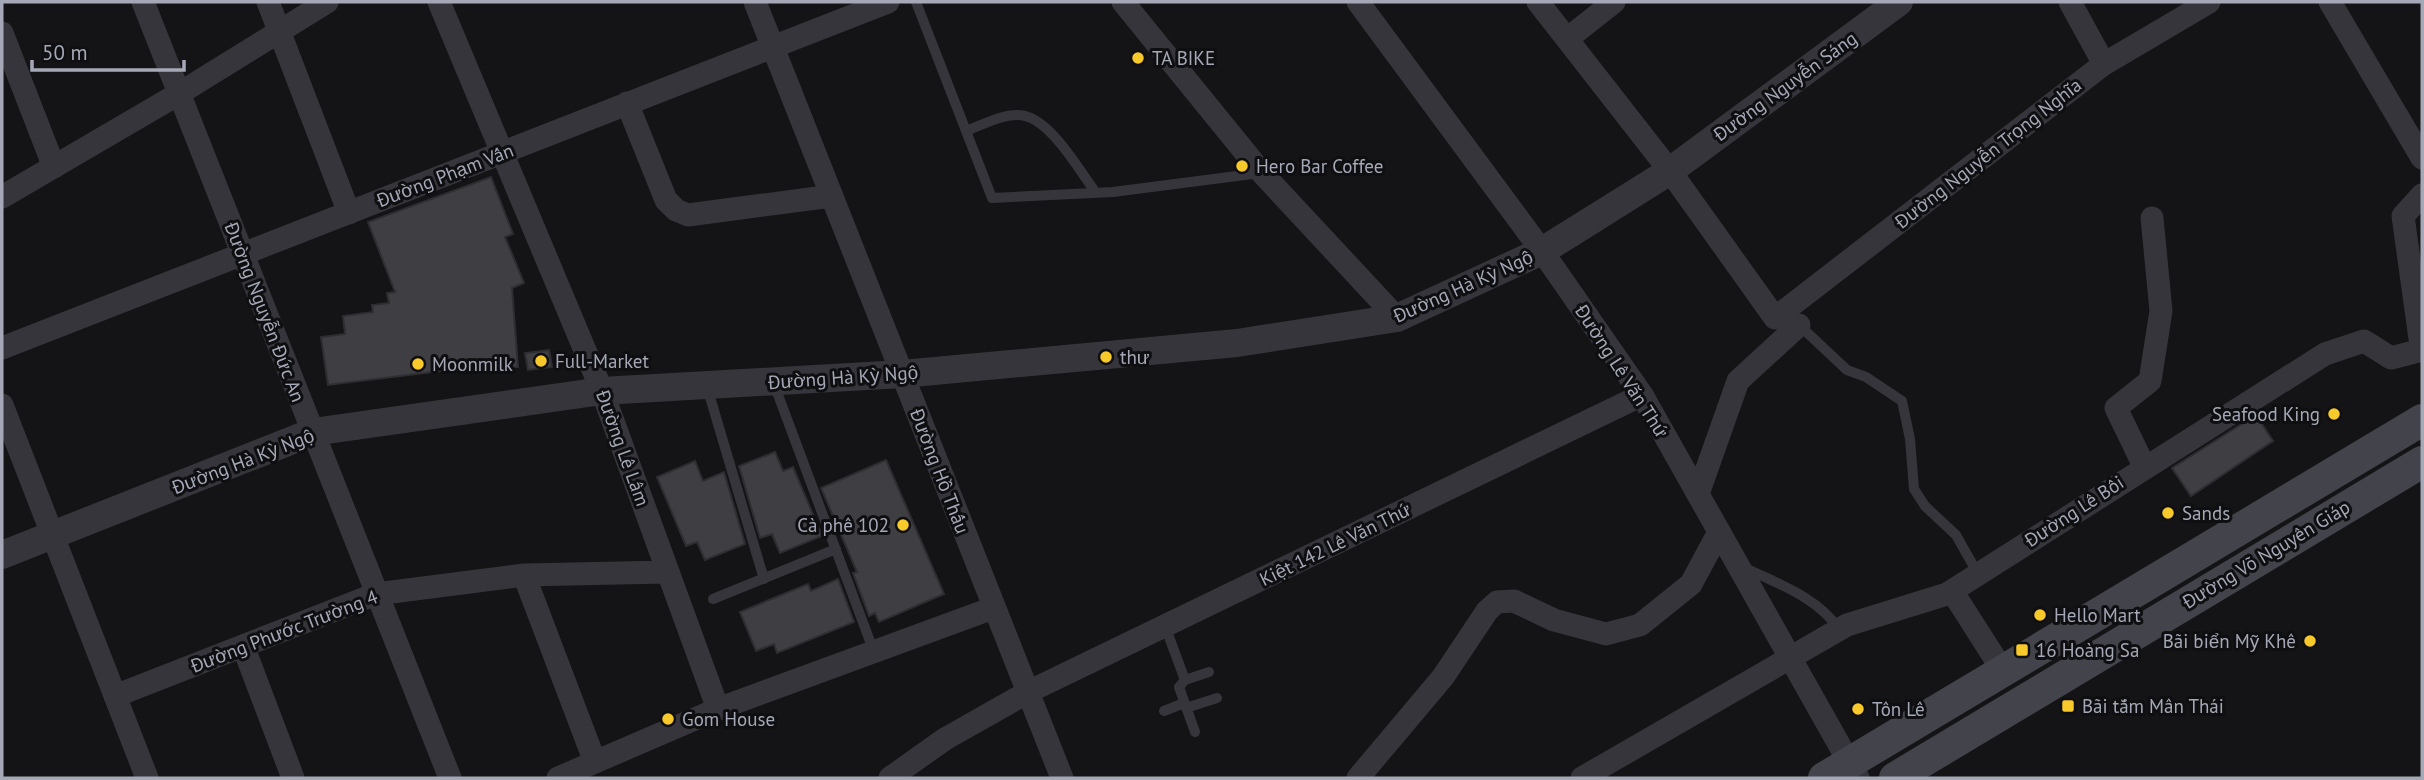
<svg xmlns="http://www.w3.org/2000/svg" width="2424" height="780" viewBox="0 0 2424 780" font-family="'PT Sans',sans-serif">
<rect width="100%" height="100%" fill="#141416"/>
<!-- building -->
<path fill="#3e3e43" stroke="#2e2e32" stroke-width="2" d="M491,177L513,234L505,237L524,283L512,288L518,367L449,370L328,385L321,337L345,334L343,316L373,312L372,305L389,303L387,293L395,292L368,222Z
M549,350L552,367L528,370L525,353Z
M2256,415L2273,441L2191,496L2172,468Z
M775,452L783,471L793,467L822,536L780,553L772,534L760,538L739,466Z
M886,460L944,594L879,622L875,613L869,616L853,573L857,572L821,488Z
M695,461L703,481L724,472L745,544L705,560L697,542L686,546L657,477Z
M838,579L854,622L777,653L774,644L756,651L740,612L808,584L811,591Z"/>
<g fill="none" stroke-linecap="round" stroke-linejoin="round">
<!-- service -->
<path stroke="#35353b" stroke-width="10" d="M916,2L992,198L1113,192L1260,173
M966,131C982,125 1002,114 1019,115C1049,116 1079,170 1096,193
M1799,325L1847,370L1866,377L1902,401L1910,439L1914,489L1925,506L1956,535L1978,574
M774,384L874,652
M707,387L764,579
M1743,567C1778,584 1816,596 1839,629
M713,599L836,549
M1165,626L1185,680L1209,672
M1185,680L1179,687L1195,732
M1186,708L1217,698
M1164,711L1184,703"/>
<!-- minor -->
<path stroke="#35353b" stroke-width="23" d="M143,2L450,778
M268,2L349,213
M439,2L602,391L718,709
M755,2L1062,778
M1123,2L1262,173L1397,318
M1358,2L1542,251L1642,395L1858,778
M1538,2L1670,171L1775,318L2104,64L2209,2
M2070,2L2104,64
M2330,2L2422,158
M2,33L54,167
M1567,39L1614,2
M627,103L666,200L676,210L688,215L832,196
M2,197L180,93L327,2
M2,348L888,2
M2,405L147,778
M2144,466L2116,408L2150,381L2161,311L2152,218
M1698,494L1738,381L1799,325
M524,575L595,762
M1952,591L2003,671
M243,646L293,778
M115,696L376,594L524,575L667,572
M558,778L718,709L993,608
M890,778L945,739L1028,692L1642,395
M1358,778L1443,677L1487,611L1497,602L1514,601L1554,620L1606,634L1640,625L1691,584L1719,532
M1582,778L1847,625L1947,594L2325,354L2364,341L2391,358L2418,351L2421,346L2403,216L2422,195"/>
<!-- tertiary -->
<path stroke="#35353b" stroke-width="28" d="M2,555L313,432L602,391L902,374L1237,343L1397,318L1542,251L1571,233L1670,171L1899,2"/>
<!-- secondary -->
<path stroke="#43444b" stroke-width="32" d="M1824,778L2422,420
M1895,778L2422,462"/>
</g>
<!-- markers -->
<g fill="#f8c92b" stroke="#0f0f11" stroke-width="2.5">
<circle cx="1138" cy="58" r="7"/>
<circle cx="1242" cy="166" r="7"/>
<circle cx="1106" cy="357" r="7"/>
<circle cx="541" cy="361" r="7"/>
<circle cx="418" cy="364" r="7"/>
<circle cx="2334" cy="414" r="7"/>
<circle cx="2168" cy="513" r="7"/>
<circle cx="903" cy="525" r="7"/>
<circle cx="2040" cy="615" r="7"/>
<circle cx="2310" cy="641" r="7"/>
<rect x="2015" y="643" width="14" height="14" rx="3.5"/>
<rect x="2061" y="699" width="14" height="14" rx="3.5"/>
<circle cx="1858" cy="709" r="7"/>
<circle cx="668" cy="719" r="7"/>
</g>
<g text-anchor="middle" stroke-width="6" stroke-linejoin="round" paint-order="stroke">
<!-- poi labels -->
<g font-size="19" fill="#a5a9b7" stroke="#0f0f11" text-anchor="start">
<text x="1152" y="65">TA BIKE</text>
<text x="1256" y="173">Hero Bar Coffee</text>
<text x="1120" y="364">thư</text>
<text x="555" y="368">Full-Market</text>
<text x="432" y="371">Moonmilk</text>
<text x="2320" y="421" text-anchor="end">Seafood King</text>
<text x="2182" y="520">Sands</text>
<text x="889" y="532" text-anchor="end">Cà phê 102</text>
<text x="2054" y="622">Hello Mart</text>
<text x="2296" y="648" text-anchor="end">Bãi biển Mỹ Khê</text>
<text x="2036" y="657">16 Hoàng Sa</text>
<text x="2082" y="713">Bãi tắm Mân Thái</text>
<text x="1872" y="716">Tôn Lê</text>
<text x="682" y="726">Gom House</text>
</g>
<!-- street labels -->
<g font-size="19" fill="#a5a9b7" stroke="#0f0f11">
<text transform="translate(1785 86) rotate(-36)" y="7">Đường Nguyễn Sáng</text>
<text transform="translate(1988 153) rotate(-38)" y="7">Đường Nguyễn Trọng Nghĩa</text>
<text transform="translate(445 175) rotate(-21)" y="7">Đường Phạm Vấn</text>
<text transform="translate(1463 286) rotate(-24)" y="7">Đường Hà Kỳ Ngộ</text>
<text transform="translate(265 312) rotate(69)" y="7">Đường Nguyễn Đức An</text>
<text transform="translate(1622 371) rotate(57)" y="7">Đường Lê Văn Thứ</text>
<text transform="translate(843 377) rotate(-4)" y="7">Đường Hà Kỳ Ngộ</text>
<text transform="translate(623 448) rotate(70)" y="7">Đường Lê Lâm</text>
<text transform="translate(243 461) rotate(-21)" y="7">Đường Hà Kỳ Ngộ</text>
<text transform="translate(940 471) rotate(69)" y="7">Đường Hồ Thấu</text>
<text transform="translate(2074 511) rotate(-33)" y="7">Đường Lê Bôi</text>
<text transform="translate(1335 544) rotate(-26)" y="7">Kiệt 142 Lê Văn Thứ</text>
<text transform="translate(2266 554) rotate(-31)" y="7">Đường Võ Nguyên Giáp</text>
<text transform="translate(284 631) rotate(-21)" y="7">Đường Phước Trường 4</text>
</g>
</g>
<!-- border -->
<rect width="2424" height="780" fill="none" stroke="#a5a9b7" stroke-width="7"/>
<!-- scale -->
<path d="M32 60v10h152v-10" fill="none" stroke="#a5a9b7" stroke-width="3.5"/>
<text x="42" y="60" font-size="21" fill="#a5a9b7" stroke="#0f0f11" stroke-width="5" paint-order="stroke">50 m</text>
</svg>
